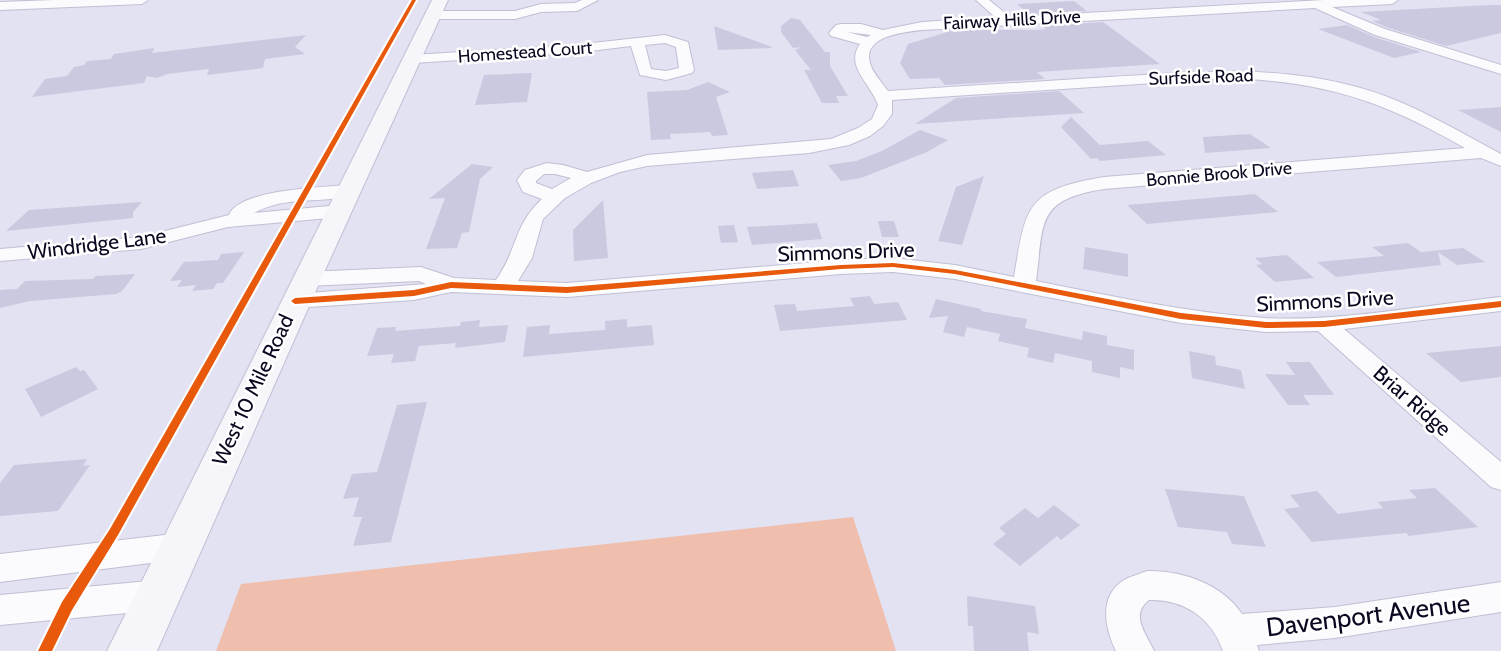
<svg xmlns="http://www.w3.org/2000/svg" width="1501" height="651" viewBox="0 0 1501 651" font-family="Cabin,sans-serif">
<rect width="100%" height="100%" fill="#e2e2f2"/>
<!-- green -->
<path fill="#f0bead" d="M853,517L896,651H216L241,584Z"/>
<!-- building -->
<path fill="#cac9e0" d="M1074,1L1087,11L1028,14L1017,4Z
M1489,5H1501V33L1446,46L1386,27L1372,21L1381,20L1361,12Z
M791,18L800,20L825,52H830V66L848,96H836L839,103H822L804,70H811L795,50L802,47L793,48L781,32V26Z
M1103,22L1160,64L1037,72L1045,79L945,85L939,78L910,79L900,63L908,44L954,30H1039L1046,29L1042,26Z
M1347,25L1374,37L1421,52L1394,58L1318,29Z
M714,26L772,47V48L718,50Z
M306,35L295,47L305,54L265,59L263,68L207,75L209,69L167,74L157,78L147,76L144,83L32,97L45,79L67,76L74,67L84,65L87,61L111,59L114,54L154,48L152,53Z
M532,73L527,102L475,105L484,75Z
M708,82L730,92L716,97L728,135L712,136L710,132L670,134L671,139L651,140L647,92L687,90Z
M1059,91L1084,113L915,124L956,98Z
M1501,107V132L1458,110Z
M1071,117L1100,145L1148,141L1166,155L1100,161L1097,158L1091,159L1061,127Z
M920,130L948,140L927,152L861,178L841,181L828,165L856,161L882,151Z
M1250,134L1271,148L1205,153L1203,137Z
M472,164L493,167L480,179L469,232L462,233L457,248L426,249L445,198L429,199Z
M793,170L799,186L757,189L752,173Z
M984,176L962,245L938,241L956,187Z
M1255,194L1278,212L1147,224L1127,205Z
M603,200L608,258L574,261L573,230Z
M142,202L133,212V218L6,231L29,210Z
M878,221H894L899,237H882Z
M817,223L822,239L752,245L747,227Z
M734,225L738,242L721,243L718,226Z
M1408,243L1421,252L1463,248L1485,262L1457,265L1438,252L1441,265L1336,277L1317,262L1384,256L1372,247Z
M1085,247L1128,254V277L1083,269Z
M244,252L223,283H217L213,289L192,291L196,285L177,287L182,280L170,281L184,262L218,260L221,254Z
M1287,255L1314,278L1275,282L1256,265L1262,264L1255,258Z
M135,274L122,291L116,294L30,301L0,308V290L17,289L25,281L93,279L96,276Z
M870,296L874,304L898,302L907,320L780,331L774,305L795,304L797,311L854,306L850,298Z
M936,299L981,309V311L1027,319L1025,328L1082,340L1083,331L1107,336V345L1134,350V370L1120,367V378L1092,372V361L1055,353L1053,363L1027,357L1029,348L998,341L1000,334L967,327L964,337L943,332L948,316L929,318Z
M627,319V327L652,325L654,345L523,357L527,327L550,325L549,334L605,330V321Z
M480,320L479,327L508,325L505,342L455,348L456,343L419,346L415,361L391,363L394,354L367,356L377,328L396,327L395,331L460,326L461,322Z
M1501,346V377L1461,382L1426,353Z
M1189,351L1215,356L1216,365L1241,370L1245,389L1192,378Z
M1286,362H1310L1334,395H1303L1310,405H1288L1265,374L1295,375Z
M76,367L80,371L84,370L98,389L41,417L25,389Z
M427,402L391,542L353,546L362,517H353L359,497L343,499L352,474L377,472L397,405Z
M87,459L83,466L90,465L58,511L0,516V483L14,465Z
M1435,488L1478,527L1409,536L1406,533L1312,542L1284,509L1300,507L1290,495L1317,491L1338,514L1383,508L1378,502L1417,498L1409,490Z
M1165,489L1244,496L1266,547L1232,544L1227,532L1178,527Z
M1054,505L1080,525L1061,540L1057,536L1020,566L993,544L1006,534L999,528L1025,508L1038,518Z
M967,596L1035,606L1039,634L1027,632L1029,651H974L973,626H968Z"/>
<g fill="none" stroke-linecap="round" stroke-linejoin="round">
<defs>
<path id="minor" d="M55,0H148L142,4L0,10V2Z
M582,0H598L577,11L541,12L515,19H432L426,15L432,11H515L541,4L575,3Z
M976,0H989L1010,17L1324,0H1398L1392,4L1332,7L1385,29L1501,65V74L1375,35L1315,8L922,30C904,32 862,36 870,63C873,74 882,82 888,91C961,86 1035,82 1109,77C1196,72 1272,64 1357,87C1409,101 1454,129 1501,154V166L1481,158L1104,189C1036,200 1044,221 1036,281C1112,296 1188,313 1265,318C1339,322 1426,305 1501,297V311L1344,329L1501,462V490L1491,487L1318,331L1266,332L1181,323L955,279L893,272L841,274L567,297L451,292L414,300L295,308L287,306L283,301L287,296L295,294L426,284L419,281L306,286L298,284L295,279L298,274L306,272L421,267L454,278L496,280C518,249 513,226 542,199L523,192L517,180L525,170L547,163L563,165L587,172L647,155L831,139L858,128L872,119L878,105C872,85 844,66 860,44L831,36L829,33L836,25L841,24H861L883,30L922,22L995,17ZM847,32L871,35L867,37ZM1231,78C1327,82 1383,101 1465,148L1104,177C1027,190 1026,204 1014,277L955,265L893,258L841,260L567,283L518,281L532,258L543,219L565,198L591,183L620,172L647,166L809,153L849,145L870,136L883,126L892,114V100ZM544,174H555L571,178L552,189L536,183V181Z
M665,35L688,42L694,70L692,73L666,80L640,75L631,46L574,53L412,63L405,59L412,55L574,45ZM665,43L676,47L679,68L666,71L651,69L645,45Z
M350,185L357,187L360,191L357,195C322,204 286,195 254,213L340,205L347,207L350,211L347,215L340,217L228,227L141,249L0,261V249L141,237L229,215C239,189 325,187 350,185Z
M182,533L193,537L198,546L193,555L182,559L0,582V554Z
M1147,571C1182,570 1222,584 1242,614L1335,607L1501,582V612L1335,638L1257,645L1259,651H1223C1212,618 1184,599 1149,600C1129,615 1147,635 1154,651H1116C1105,629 1098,596 1124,580C1131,576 1140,574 1147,571Z
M159,580L171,585L176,595L171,605L159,610L0,625V595Z"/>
<path id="secondary" d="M432,0H448L321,279L157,651H107Z"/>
</defs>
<!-- minor casing -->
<use href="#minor" stroke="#c0bfd4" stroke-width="2"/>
<!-- secondary casing -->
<use href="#secondary" stroke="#c0bfd4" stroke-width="2"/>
<!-- minor -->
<use href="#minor" fill="#fbfbfd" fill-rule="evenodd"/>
<!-- secondary -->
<use href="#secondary" fill="#f5f5fa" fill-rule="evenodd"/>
<defs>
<path id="cycleway" d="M412,0H416L118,535L72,610L52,651H38L62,602L110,529Z
M893,263L955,270L1181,313L1266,322L1324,321L1501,301V307L1324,327L1266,328L1181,319L955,274L893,267L841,269L567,293L451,288L414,296L295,304L291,301L295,298L414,290L451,282L567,287L841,265Z"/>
</defs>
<!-- cycleway casing -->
<use href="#cycleway" stroke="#fff" stroke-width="4"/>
<!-- cycleway -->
<use href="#cycleway" fill="#e8590c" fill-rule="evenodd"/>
</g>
<g text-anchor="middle" stroke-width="5" stroke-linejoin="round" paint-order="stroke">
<!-- far-street labels -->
<g font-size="18" fill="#0b0720" stroke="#fff">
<text transform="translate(1012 20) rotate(-3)" y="6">Fairway Hills Drive</text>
<text transform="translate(525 52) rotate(-4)" y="6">Homestead Court</text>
<text transform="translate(1201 77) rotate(-2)" y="6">Surfside Road</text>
<text transform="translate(1219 174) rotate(-5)" y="6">Bonnie Brook Drive</text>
</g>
<!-- street labels -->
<g font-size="21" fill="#0b0720" stroke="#fff">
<text transform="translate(97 244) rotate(-7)" y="7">Windridge Lane</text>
<text transform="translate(846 252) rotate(-2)" y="7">Simmons Drive</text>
<text transform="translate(1325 301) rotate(-3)" y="7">Simmons Drive</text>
<text transform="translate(253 390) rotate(-65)" y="7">West 10 Mile Road</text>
<text transform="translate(1412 401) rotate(41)" y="7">Briar Ridge</text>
</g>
<!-- near-street labels -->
<g font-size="26" fill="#0b0720" stroke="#fff">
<text transform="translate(1368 615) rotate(-7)" y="9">Davenport Avenue</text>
</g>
</g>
</svg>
